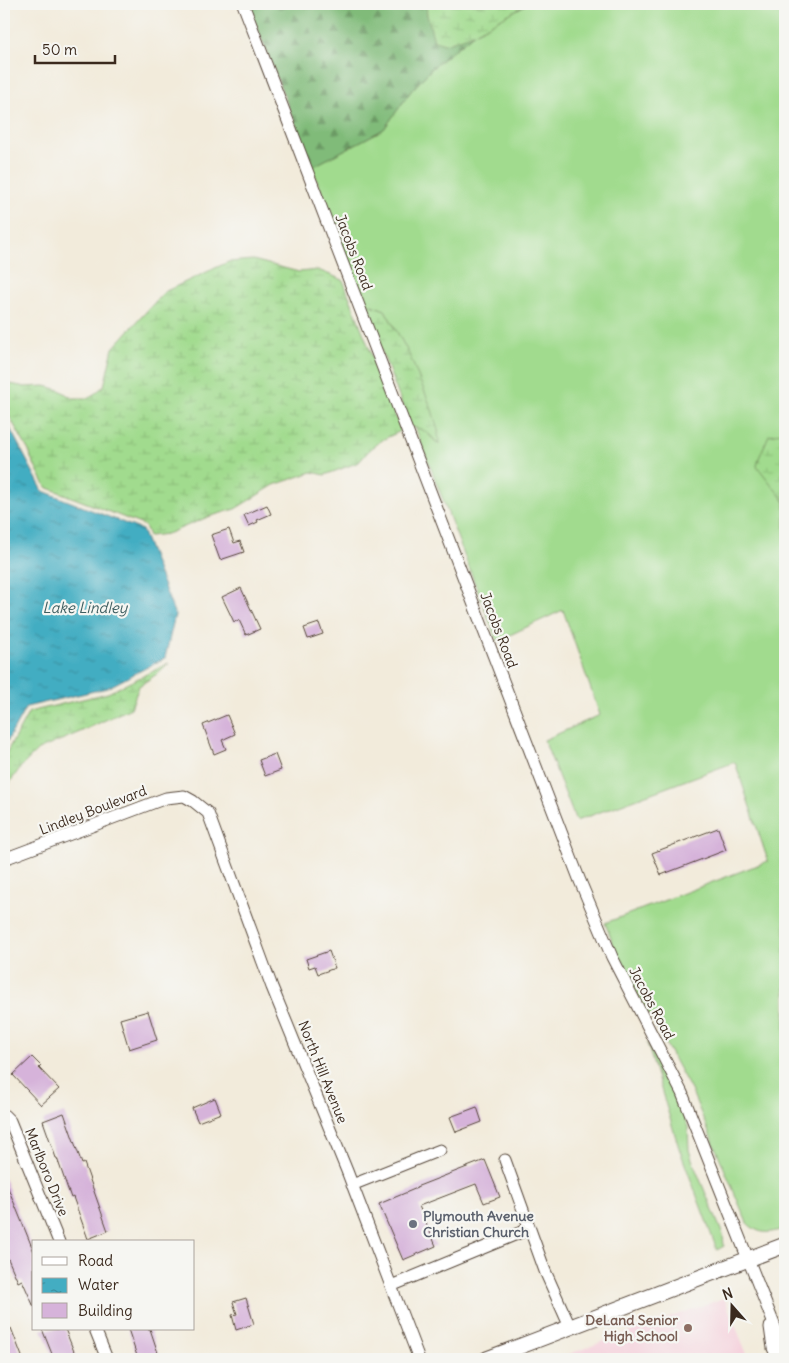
<svg xmlns="http://www.w3.org/2000/svg" width="789" height="1363" viewBox="0 0 789 1363" font-family="Delius,sans-serif">
<defs>
<pattern id="forest-firs" width="22" height="20" patternUnits="userSpaceOnUse" patternTransform="scale(1.25)"><rect width="22" height="20" fill="#80bb79"/><path d="M5 1l3.5 6h-7zM16 11l3.5 6h-7z" fill="#6a9863"/></pattern>
<pattern id="wetland-marsh" width="20" height="14" patternUnits="userSpaceOnUse" patternTransform="scale(1.25)"><rect width="20" height="14" fill="#a1db8e"/><path d="M1 5h8M5 5V1M11 12h8M15 12V8" fill="none" stroke="#8cbc7a"/></pattern>
<pattern id="water-ripples" width="26" height="14" patternUnits="userSpaceOnUse" patternTransform="scale(1.25)"><rect width="26" height="14" fill="#43adc2"/><path d="M2 4q2-2 4 0t4 0M15 11q2-2 4 0t4 0" fill="none" stroke="#398d9d"/></pattern>
</defs>
<rect width="100%" height="100%" fill="#f6f6f2"/>
<filter id="ink" filterUnits="userSpaceOnUse"><feTurbulence type="fractalNoise" baseFrequency=".02" numOctaves="2"/><feDisplacementMap in="SourceGraphic" scale="10" xChannelSelector="R" yChannelSelector="G"/><feConvolveMatrix kernelMatrix="1 2 1 2 8 2 1 2 1" color-interpolation-filters="sRGB"/></filter>
<filter id="wash" filterUnits="userSpaceOnUse"><feTurbulence type="fractalNoise" baseFrequency=".0096" numOctaves="4" result="noise"/><feDisplacementMap in="SourceGraphic" scale="20" xChannelSelector="R" yChannelSelector="G"/><feGaussianBlur stdDeviation="1.12" result="paint"/><feColorMatrix in="noise" values="0 0 0 0 0 0 0 0 0 0 0 0 0 0 0 0 0 1.4 0 .05"/><feComposite in="paint" operator="in"/></filter>
<g filter="url(#wash)">
<rect width="100%" height="100%" fill="#f2ebdb"/>
<!-- built -->
<path fill="#f5cfdb" d="M724,1298L749,1359H555Z"/>
<!-- grass -->
<path fill="#a1db8e" stroke="#6e8256" d="M527,4H785V434L781,433L784,500L785,502V1228C770,1234 759,1235 747,1223L692,1092L619,959L605,923L768,861L735,762L576,821L544,740L600,715L563,610L497,641L415,427L425,431L438,444C437,417 425,395 415,370C406,349 396,330 385,310L363,302L312,167L384,129L411,91L432,68L477,31Z
M647,1043L675,1096L688,1127L689,1150L694,1165L723,1235L724,1246L717,1250L679,1148Z"/>
<!-- forest -->
<path fill="url(#forest-firs)" stroke="#5e724c" d="M248,4H426L427,15L471,35L477,31L432,68L411,91L384,129L312,167Z"/>
<!-- wetland -->
<path fill="url(#wetland-marsh)" stroke="#6e8256" d="M426,4H527L471,35L445,44L434,41L427,15Z
M253,260L299,272L318,270L343,280L401,431L384,439L371,448L359,462L325,475L312,472L274,485L235,509L208,517L167,534L149,536L146,528L143,525L46,487L31,458L30,453L4,407V379L11,384L25,387L45,386L60,390L72,398H89L104,386L113,348L164,292L228,262Z
M363,302L385,310L408,352L424,390L432,410L438,430L439,445C432,437 423,426 411,428Z
M781,433L785,434V502L757,466L759,458L769,435Z
M169,663L157,674L139,686L131,708L80,732L38,750L20,768L4,791V757L29,712L108,693Z"/>
<!-- water -->
<path fill="url(#water-ripples)" stroke="#3f6c70" d="M4,417L43,491L142,530L175,615L165,658L107,688L26,707L4,747Z"/>
<g id="blocks">
<!-- building -->
<path fill="#d6b3da" d="M267,505L271,514L257,520L258,522L249,526L244,515Z
M229,529L234,543L240,541L244,552L220,560L211,535Z
M241,588L260,629L246,635L239,620L234,622L222,597Z
M319,623L323,634L308,639L304,628Z
M227,715L235,734L222,740L226,749L214,754L203,725Z
M275,754L281,770L265,776L259,760Z
M718,828L726,850L661,875L652,853Z
M329,951L335,968L318,974L315,966L309,968L306,959Z
M148,1011L157,1040L129,1049L120,1019Z
M32,1057L41,1066L39,1068L59,1089L41,1105L13,1075Z
M215,1098L221,1113L198,1122L192,1108Z
M477,1107L482,1122L456,1132L450,1117Z
M64,1113L82,1164L84,1163L108,1231L88,1239L73,1197L71,1198L57,1158H56L43,1121Z
M485,1160L500,1197L484,1203L476,1184L419,1206L436,1246L403,1260L379,1204L417,1188L416,1187Z
M4,1178L34,1252V1307L22,1280L18,1282L6,1254L8,1253L4,1241Z
M246,1298L254,1324L236,1330L232,1315L237,1314L233,1302Z
M11,1328L23,1359H4V1331Z
M42,1329H65L77,1359H54Z
M128,1329H150L160,1359H138Z"/>
</g>
</g>
<g filter="url(#ink)">
<use href="#blocks" fill-opacity="0" stroke="#56473a" stroke-width="1"/>
<g fill="none" stroke-linecap="round" stroke-linejoin="round">
<defs>
<path id="minor" d="M243,4L580,881L612,957L682,1093L785,1352
M4,859L166,798L184,796L193,801L208,813L272,987L347,1171L419,1359
M4,1115L10,1121L59,1242
M505,1160L545,1271L570,1327
M352,1185L440,1150
M391,1286L529,1229
M770,1327L773,1348L778,1359
M95,1329L107,1359"/>
<path id="major" d="M487,1359L785,1245"/>
</defs>
<!-- minor casing -->
<use href="#minor" stroke="#56473a" stroke-width="13"/>
<!-- major casing -->
<use href="#major" stroke="#56473a" stroke-width="17"/>
<!-- minor -->
<use href="#minor" stroke="#fff" stroke-width="11"/>
<!-- major -->
<use href="#major" stroke="#fff" stroke-width="15"/>
</g>
</g>
<!-- markers -->
<circle fill="#6b7280" stroke="#f6f6f2" stroke-width="2" cx="413" cy="1224" r="5"/>
<circle fill="#8d6e63" stroke="#f6f6f2" stroke-width="2" cx="688" cy="1328" r="5"/>
<g text-anchor="middle" stroke-width="4.5" stroke-linejoin="round" paint-order="stroke">
<!-- street labels -->
<g font-size="14" fill="#3b2a1e" stroke="#f6f6f2">
<text transform="translate(354 252) rotate(69)" y="5">Jacobs Road</text>
<text transform="translate(499 630) rotate(69)" y="5">Jacobs Road</text>
<text transform="translate(93 810) rotate(-21)" y="5">Lindley Boulevard</text>
<text transform="translate(652 1003) rotate(62)" y="5">Jacobs Road</text>
<text transform="translate(323 1072) rotate(68)" y="5">North Hill Avenue</text>
<text transform="translate(47 1172) rotate(68)" y="5">Marlboro Drive</text>
</g>
<!-- worship labels -->
<g font-size="14" font-weight="bold" fill="#5b616d" stroke="#f6f6f2" text-anchor="start">
<text x="423" y="1221">Plymouth Avenue<tspan x="423" dy="16">Christian Church</tspan></text>
</g>
<!-- education labels -->
<g font-size="14" font-weight="bold" fill="#785e54" stroke="#f6f6f2" text-anchor="end">
<text x="678" y="1325">DeLand Senior<tspan x="678" dy="16">High School</tspan></text>
</g>
<!-- water labels -->
<g font-size="15" font-style="italic" fill="#3e5e60" stroke="#f6f6f2">
<text x="85" y="613">Lake Lindley</text>
</g>
</g>
<!-- margin -->
<rect width="789" height="1363" fill="none" stroke="#f6f6f2" stroke-width="20"/>
<!-- legend -->
<rect x="32" y="1240" width="162" height="90" fill="#f6f6f2" stroke="#aba49d"/>
<rect x="42" y="1257" width="25" height="8" fill="#ffffff" stroke="#aba49d"/>
<text x="78" y="1266" font-size="15" fill="#3b2a1e">Road</text>
<rect x="42" y="1278" width="25" height="15" fill="url(#water-ripples)" stroke="#aba49d"/>
<text x="78" y="1290" font-size="15" fill="#3b2a1e">Water</text>
<rect x="42" y="1303" width="25" height="15" fill="#d6b3da" stroke="#aba49d"/>
<text x="78" y="1316" font-size="15" fill="#3b2a1e">Building</text>
<!-- north arrow -->
<g transform="translate(732 1306) rotate(340)" stroke="#f6f6f2" stroke-width="4" paint-order="stroke">
<path d="M0-4L9 19L0 12L-9 19Z" fill="#3b2a1e"/>
<text y="-8" font-size="14" font-weight="bold" text-anchor="middle" fill="#3b2a1e">N</text>
</g>
<!-- scale -->
<path d="M35 55v8h80v-8" fill="none" stroke="#3b2a1e" stroke-width="2.5"/>
<text x="42" y="55" font-size="15" fill="#3b2a1e" stroke="#f6f6f2" stroke-width="4" paint-order="stroke">50 m</text>
</svg>
